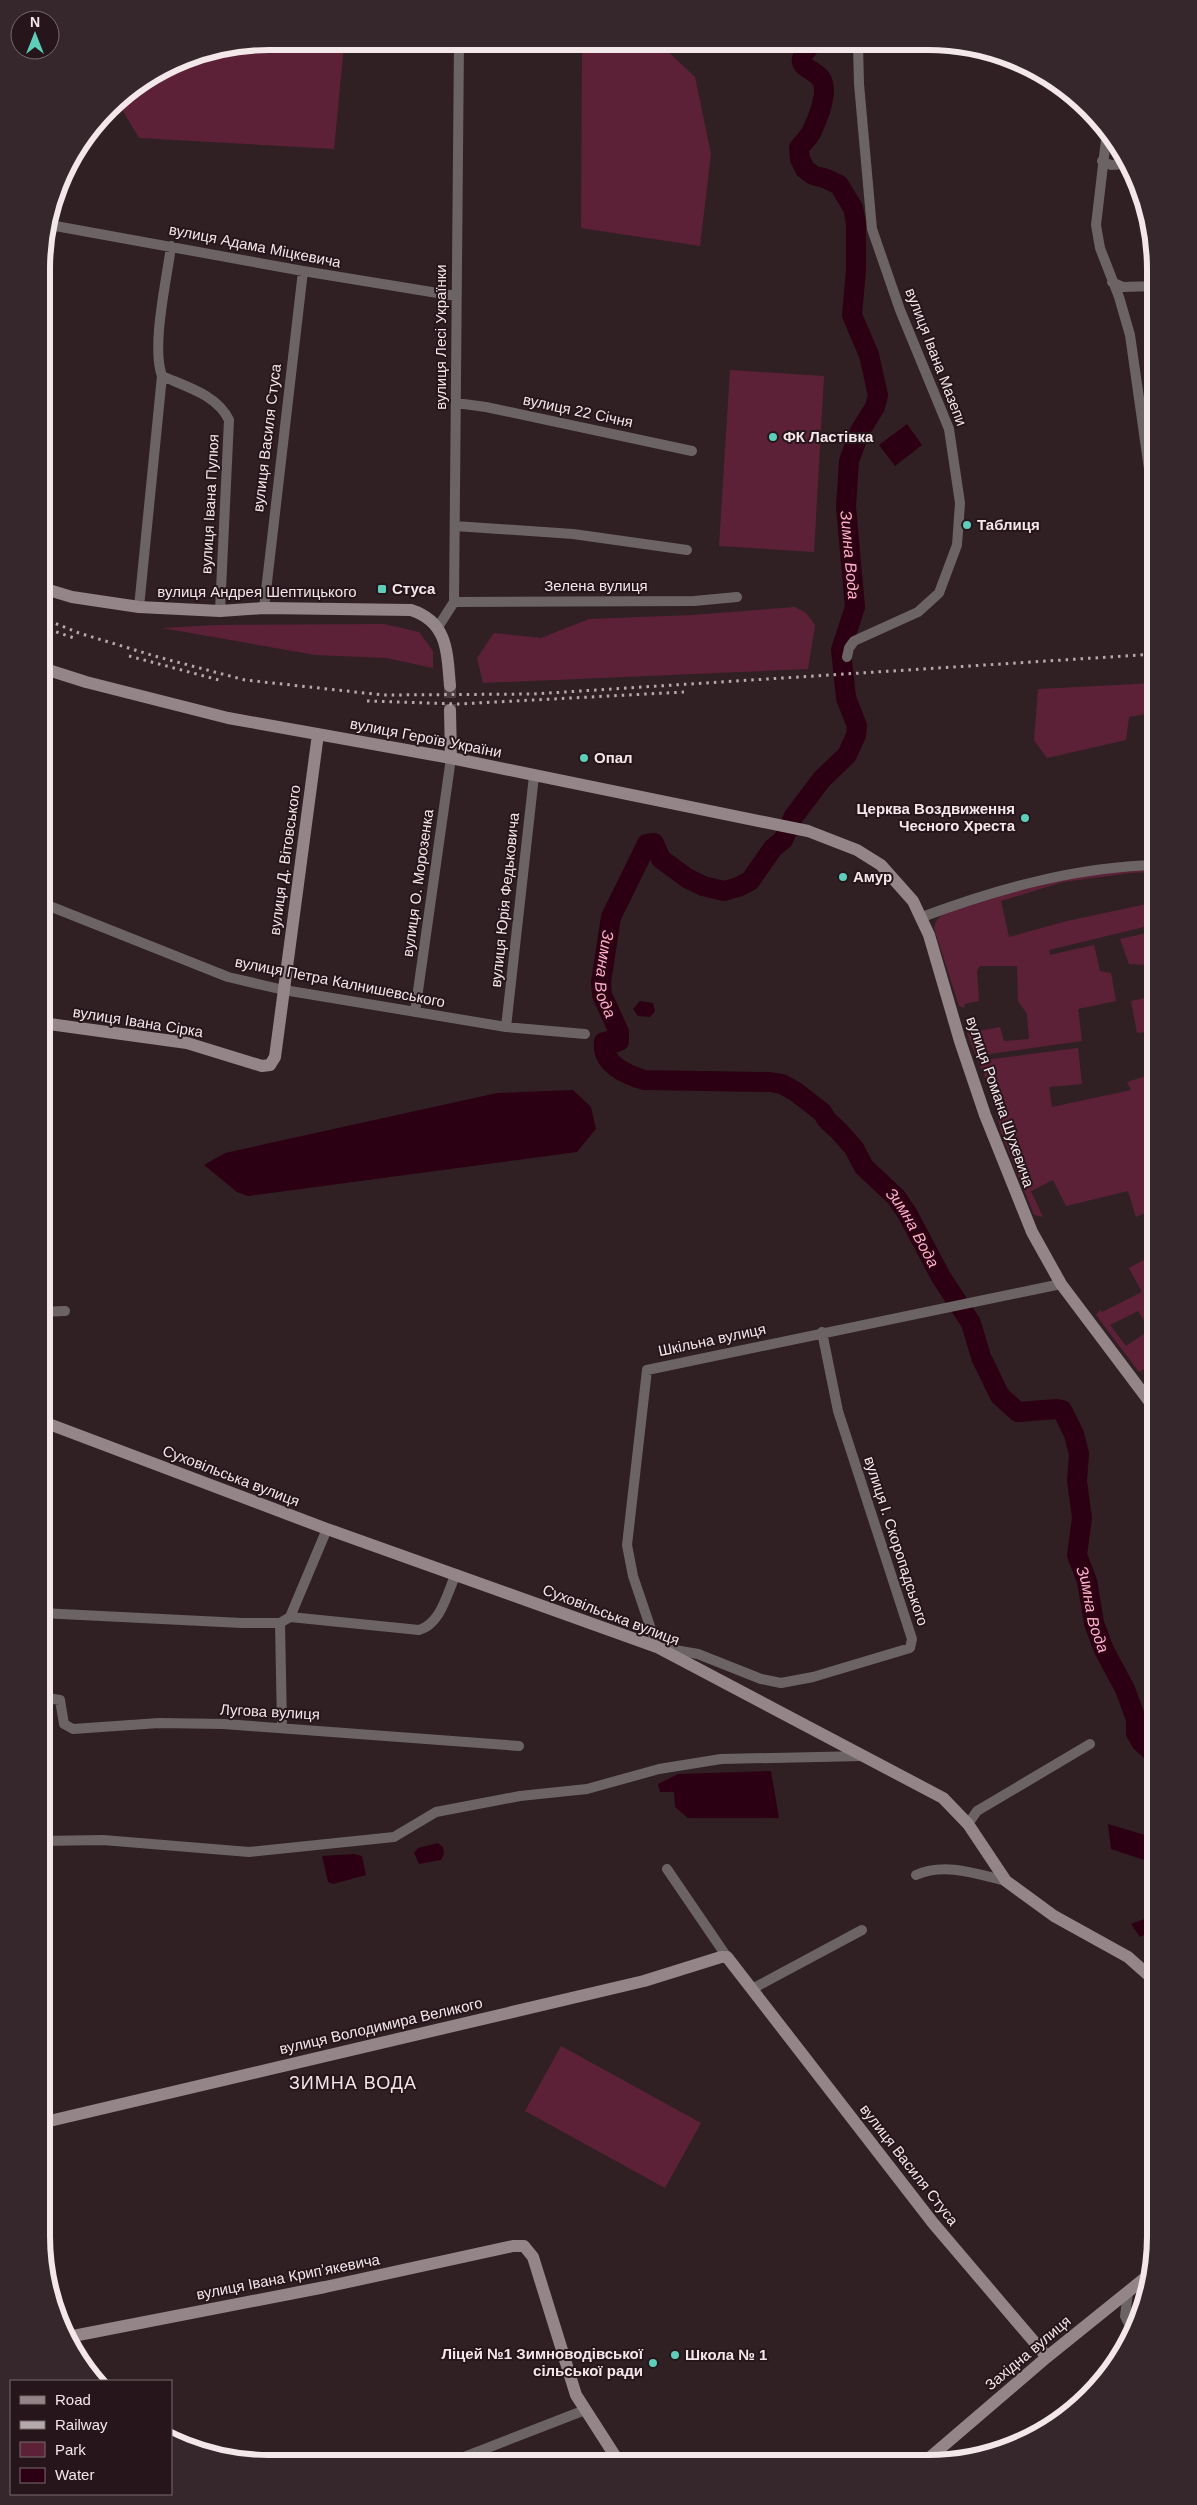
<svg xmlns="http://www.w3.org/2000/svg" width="1197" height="2505" viewBox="0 0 1197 2505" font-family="Arial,sans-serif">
<rect width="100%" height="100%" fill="#302024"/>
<!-- green -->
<path fill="#5d2137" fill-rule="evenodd" d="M269,41L434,42V46H344L334,149L139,138L117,101L182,59Z
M569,43L660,44L695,77L711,154L700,246L581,228L582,47Z
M730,370L824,376L814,552L719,546Z
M795,607L806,613L815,625L808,669L483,683L477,658L494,633L541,638L589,619L692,615Z
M384,624L419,632L433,651V668L386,658L315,655L162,628L218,625Z
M1156,683V712L1129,717L1126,740L1047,758L1034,740L1038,689Z
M1156,868V872L1131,873L1063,882L1001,901L1009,937L1067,921L1156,902V924L1049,950L1050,955L1094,945L1100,971L1111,973L1116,1001L1078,1009L1082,1041L976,1056L967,1033L1000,1027L1004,1041L1029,1039L1027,1014L1018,1001L1017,966H980L977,971L979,1001L964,1004L965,1008L959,1006L934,928C936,917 944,913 953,909L1071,875Z
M1156,931V1031L1137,1033L1131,1001L1154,996L1146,965L1129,964L1120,939Z
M1078,1048L1082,1084L1049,1087L1052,1107L1131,1090L1127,1082L1156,1073V1113L1152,1114L1156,1123V1208L1136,1217L1128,1191L1066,1206L1053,1180L1031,1191L1043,1217L1034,1215L1001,1132L992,1092L978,1061Z
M1155,1254V1341L1152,1342L1155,1350V1363L1139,1372L1096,1315L1100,1310L1102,1312L1142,1292L1129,1268ZM1138,1311L1150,1330L1126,1346L1110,1325Z
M561,2046L701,2123L665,2188L525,2111Z"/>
<!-- water -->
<path fill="#2c0012" d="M907,424L922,445L895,466L879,445Z
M640,1001L653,1003L655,1011L650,1017L638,1016L633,1009Z
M573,1090L591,1107L596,1129L577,1152L248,1196L237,1192L204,1165L225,1153L497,1093Z
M771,1771L779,1818H688L675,1807L674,1792H660L658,1784L678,1774Z
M1108,1824L1155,1838L1147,1861L1111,1849Z
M438,1843L443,1847L444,1854L441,1860L419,1864L414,1853L418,1848Z
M354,1854L362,1856L366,1875L333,1884L328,1882L322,1856Z
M1155,1915V1930L1140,1937L1131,1924Z"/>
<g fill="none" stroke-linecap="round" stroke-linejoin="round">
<!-- river -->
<path stroke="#2c0012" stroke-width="20" id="s1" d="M811,45C786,70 818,66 823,83C827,97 817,121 811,133C808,138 803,143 799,148L800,159L805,169L813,175L827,179L839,185L853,208L856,223V270L852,315L869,355L878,395L875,407L860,431L849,461L846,507L855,607L841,650L846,698L857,726L856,735L847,755L822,779L794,816L783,840L773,848L750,881L738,887L724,891L703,886L687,878L661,859L654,843L647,844L611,917L601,982L602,995L619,1032V1041L614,1043L609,1041L604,1042C601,1065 628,1075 644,1080L770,1082L782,1084L796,1092L822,1112L827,1120L839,1131L854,1148L864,1167L896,1197L907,1213L941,1277L971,1323L981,1357L1000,1396L1018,1412L1057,1409L1062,1410L1074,1434L1079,1454L1077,1481L1082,1518L1077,1555L1087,1581L1094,1623L1104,1650L1125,1689L1136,1719V1733L1141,1742L1155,1755"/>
<!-- secondary-tunnel -->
<path stroke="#4d3e42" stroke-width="12" stroke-dasharray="12 6" stroke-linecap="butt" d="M450,686V710"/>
<!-- street -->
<path stroke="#6c6365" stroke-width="10" d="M1107,131L1096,225L1100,248L1119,297L1130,335L1151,483
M1102,161L1111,165L1127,164
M50,225L303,271L456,296
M171,246C167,279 151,346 162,376C187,387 217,395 229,420L220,611
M1112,282L1123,287L1156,286
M42,286L49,229
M456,403L486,407L692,451
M1155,458H1156
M455,526L573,534L687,550
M454,602L694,601L737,597
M139,607L162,376
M264,608L303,271
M438,627L454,602L459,42
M847,657L849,648L854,641L918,612L939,593L957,545L960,503L949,429L900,310L872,229L859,84L858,45
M42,903L228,977L284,990L506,1027L585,1034
M922,917C997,889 1075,867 1156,865
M415,1012L451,758
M506,1027L534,776
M41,1312L65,1311
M822,1332L838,1411L912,1639L910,1648L813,1677L781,1683L761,1679L698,1654L657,1647L633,1576L627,1545L647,1370L1061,1284
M41,1613L242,1623H280L290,1617L419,1630C441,1624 447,1593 456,1574
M290,1617L327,1529
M280,1623L282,1726
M41,1697L60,1700L64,1724L73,1729L159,1723L224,1724L519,1746
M968,1824L977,1811L1090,1744
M41,1841L103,1840L249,1852L394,1837L436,1812L520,1796L587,1789L659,1769L721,1759L863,1756
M667,1869L727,1957
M916,1875C945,1862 977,1874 1006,1881
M752,1989L862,1930
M1128,2292L1125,2316L1133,2332
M454,2461L585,2410"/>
<!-- secondary -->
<path stroke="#948589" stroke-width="12" d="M42,588L72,597L139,607L220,611L264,608L411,610C448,622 447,652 450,686
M42,668L86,682L228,718L451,758L808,831L857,850L881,865L913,901L929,935L960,1041L985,1115L1032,1232L1061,1284L1155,1409
M450,710L451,758
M42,1023L187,1043L262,1066L270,1065L275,1057L318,734
M41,1421L327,1529L657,1647L943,1798L968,1824L1006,1881L1054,1916L1128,1957L1155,1981
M41,2123L644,1981L721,1957H727L933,2223L1047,2357
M68,2337L325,2287L513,2246H524L533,2257L576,2395L619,2462
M928,2459L1047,2357L1150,2274
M900,2464L928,2459"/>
<!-- rail -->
<path stroke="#b6a9ac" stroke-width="3" stroke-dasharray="2.5 5" stroke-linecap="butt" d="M42,618L79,633L158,657L245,680L383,695L534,694L1156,654
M42,627L77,639
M129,656L219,680
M367,701L458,704L684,692"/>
</g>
<!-- markers -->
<g fill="#5cceba" stroke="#26161b" stroke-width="2">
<circle cx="773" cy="437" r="5"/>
<circle cx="967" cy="525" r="5"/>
<rect x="377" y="584" width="10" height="10" rx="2.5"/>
<circle cx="584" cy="758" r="5"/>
<circle cx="1025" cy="818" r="5"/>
<circle cx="843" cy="877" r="5"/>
<circle cx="675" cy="2355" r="5"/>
<circle cx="653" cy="2363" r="5"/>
</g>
<g text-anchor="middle" stroke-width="4" stroke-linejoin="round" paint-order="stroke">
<!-- street labels -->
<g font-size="15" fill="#f3e7ea" stroke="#26161b">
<text transform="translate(255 246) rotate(11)" y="5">вулиця Адама Міцкевича</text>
<text transform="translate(441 337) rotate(-90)" y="5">вулиця Лесі Українки</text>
<text transform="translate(936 357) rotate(69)" y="5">вулиця Івана Мазепи</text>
<text transform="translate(578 411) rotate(12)" y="5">вулиця 22 Січня</text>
<text transform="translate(267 438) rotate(-83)" y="5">вулиця Василя Стуса</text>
<text transform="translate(210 504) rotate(-87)" y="5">вулиця Івана Пулюя</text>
<text x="596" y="591">Зелена вулиця</text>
<text x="257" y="597">вулиця Андрея Шептицького</text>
<text transform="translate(426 738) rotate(11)" y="5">вулиця Героїв України</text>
<text transform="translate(285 860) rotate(-82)" y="5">вулиця Д. Вітовського</text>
<text transform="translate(418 883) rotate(-82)" y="5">вулиця О. Морозенка</text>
<text transform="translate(505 900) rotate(-84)" y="5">вулиця Юрія Федьковича</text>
<text transform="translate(340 982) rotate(11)" y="5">вулиця Петра Калнишевського</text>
<text transform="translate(138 1022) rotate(9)" y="5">вулиця Івана Сірка</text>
<text transform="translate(1000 1102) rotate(71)" y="5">вулиця Романа Шухевича</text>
<text transform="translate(712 1340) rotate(-12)" y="5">Шкільна вулиця</text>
<text transform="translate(231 1476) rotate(21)" y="5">Суховільська вулиця</text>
<text transform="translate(896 1541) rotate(72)" y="5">вулиця І. Скоропадського</text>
<text transform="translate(611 1615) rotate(21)" y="5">Суховільська вулиця</text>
<text transform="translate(270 1712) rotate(3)" y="5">Лугова вулиця</text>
<text transform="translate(381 2026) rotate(-13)" y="5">вулиця Володимира Великого</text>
<text transform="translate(909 2165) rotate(52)" y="5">вулиця Василя Стуса</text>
<text transform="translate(288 2277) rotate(-11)" y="5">вулиця Івана Крипʼякевича</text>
<text transform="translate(1028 2353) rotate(-40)" y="5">Західна вулиця</text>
</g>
<!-- poi labels -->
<g font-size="15" font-weight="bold" fill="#f3e7ea" stroke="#26161b" text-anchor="start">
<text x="783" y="442">ФК Ластівка</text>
<text x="977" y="530">Таблиця</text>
<text x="392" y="594">Стуса</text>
<text x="594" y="763">Опал</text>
<text x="1015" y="814" text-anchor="end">Церква Воздвиження<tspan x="1015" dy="17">Чесного Хреста</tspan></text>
<text x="853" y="882">Амур</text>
<text x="643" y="2359" text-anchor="end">Ліцей №1 Зимноводівської<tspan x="643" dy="17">сільської ради</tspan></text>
<text x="685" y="2360">Школа № 1</text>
</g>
<!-- water labels -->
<g font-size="16" font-style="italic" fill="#fdb0c7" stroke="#26161b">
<text dy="6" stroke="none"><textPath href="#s1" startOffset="568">Зимна Вода</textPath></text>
<text dy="6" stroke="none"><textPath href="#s1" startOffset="1199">Зимна Вода</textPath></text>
<text dy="6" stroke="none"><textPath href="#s1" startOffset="1681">Зимна Вода</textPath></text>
<text dy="6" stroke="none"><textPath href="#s1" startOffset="2146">Зимна Вода</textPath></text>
</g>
<!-- quarter labels -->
<g font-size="18" letter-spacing="1" fill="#f3e7ea" stroke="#26161b">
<text x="353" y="2089">ЗИМНА ВОДА</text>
</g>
</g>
<!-- crop -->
<path d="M0 0H1197V2505H0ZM269 50H928A219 219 0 0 1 1147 269V2236A219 219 0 0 1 928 2455H269A219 219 0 0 1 50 2236V269A219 219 0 0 1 269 50Z" fill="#36272c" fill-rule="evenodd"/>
<path fill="none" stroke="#f3e7ea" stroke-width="6" d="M269 50H928A219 219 0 0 1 1147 269V2236A219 219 0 0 1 928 2455H269A219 219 0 0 1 50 2236V269A219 219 0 0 1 269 50Z"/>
<!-- legend -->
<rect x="10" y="2380" width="162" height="115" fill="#26161b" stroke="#786a6e"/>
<rect x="20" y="2396" width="25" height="8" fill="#948589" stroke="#786a6e"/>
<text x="55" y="2405" font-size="15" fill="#f3e7ea">Road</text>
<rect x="20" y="2421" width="25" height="8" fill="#b6a9ac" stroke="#786a6e"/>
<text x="55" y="2430" font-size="15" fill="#f3e7ea">Railway</text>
<rect x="20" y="2442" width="25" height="15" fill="#5d2137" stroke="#786a6e"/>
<text x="55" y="2455" font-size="15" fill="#f3e7ea">Park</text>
<rect x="20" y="2468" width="25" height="15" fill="#2c0012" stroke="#786a6e"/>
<text x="55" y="2480" font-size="15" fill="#f3e7ea">Water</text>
<!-- north arrow -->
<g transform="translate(35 35)"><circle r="24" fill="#26161b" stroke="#786a6e"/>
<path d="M0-4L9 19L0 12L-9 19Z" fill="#5cceba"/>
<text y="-8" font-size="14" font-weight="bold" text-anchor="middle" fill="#f3e7ea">N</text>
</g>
</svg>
